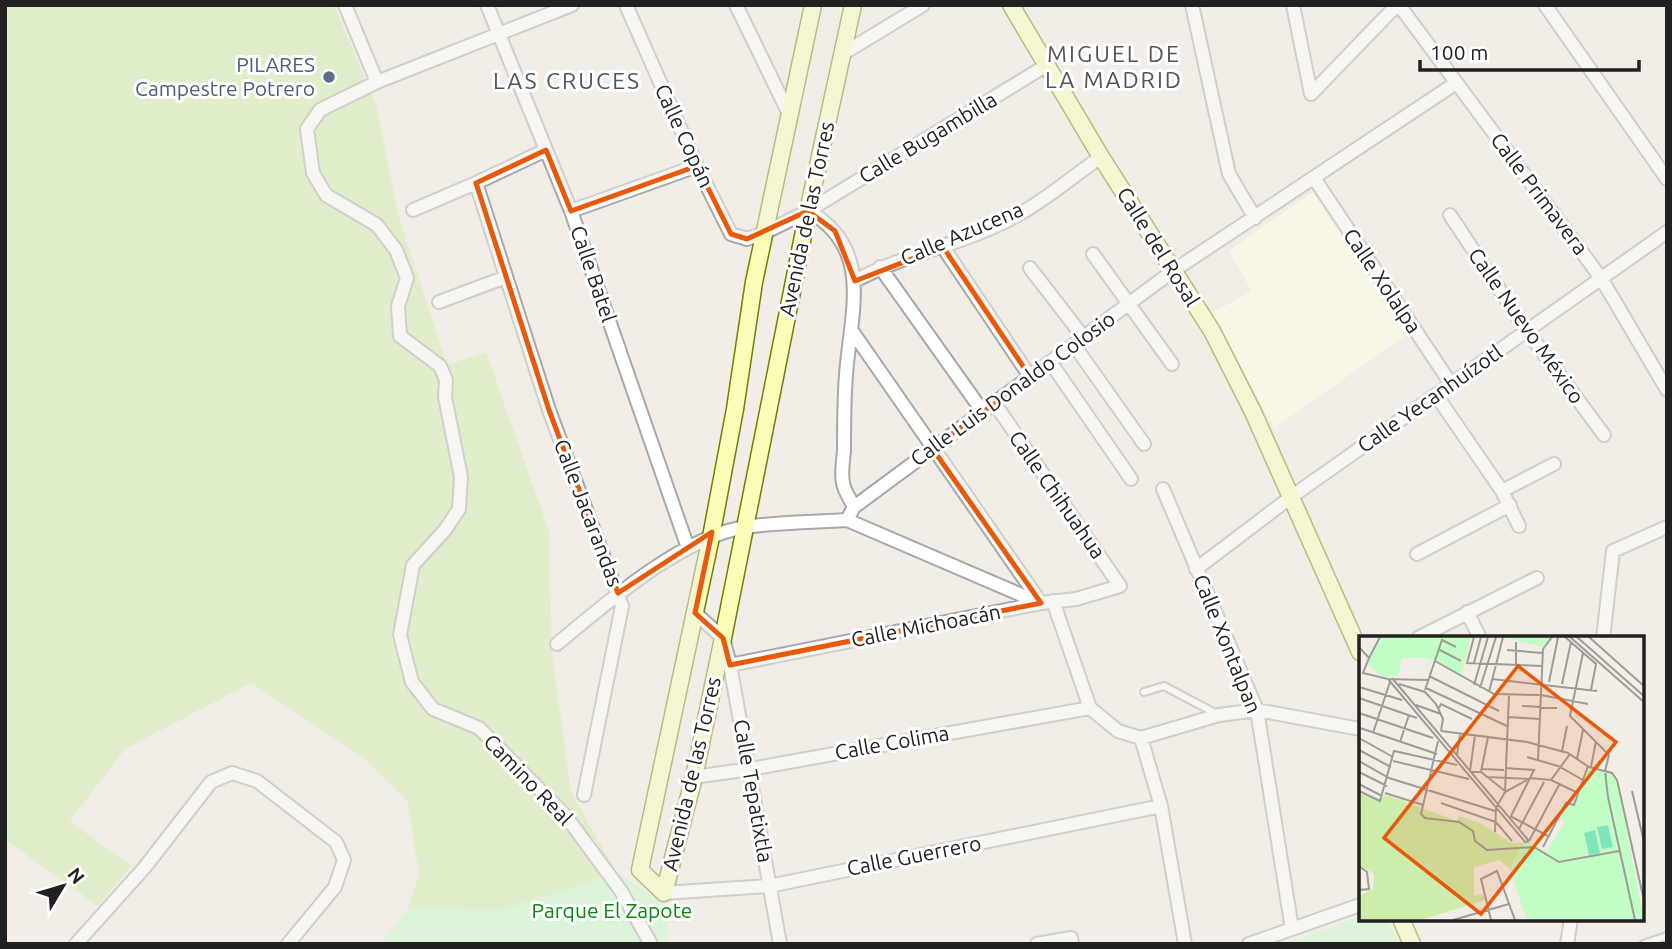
<svg xmlns="http://www.w3.org/2000/svg" width="1672" height="949" viewBox="0 0 1672 949" font-family="Ubuntu,sans-serif">
<rect width="100%" height="100%" fill="#f2eee7"/>
<!-- education -->
<path fill="#ffffe2" d="M1313,192L1406,335L1274,428L1212,313L1252,291L1229,251Z"/>
<!-- grass -->
<path fill="#cea" d="M5,5H334L376,104L398,214L447,365L486,352L549,531L552,653L571,792L617,873L668,905L667,944H382L408,908L419,874L407,800L364,758L251,683L125,749L70,821L131,866L98,906L5,840Z"/>
<!-- park -->
<path fill="#c2fdc6" d="M617,873L668,905L667,944H382L408,908L498,911Z
M1360,917V919H1387L1399,944H1283Z"/>
<g fill="none" stroke-linecap="round" stroke-linejoin="round">
<defs>
<path id="lane" d="M1144,692L1164,686L1217,714
M1643,944L1667,936"/>
<path id="street" d="M345,5L377,82
M487,5L571,211L688,548
M572,5L377,82L320,110L307,129L313,173L326,195L377,225L396,250L407,278L398,306L400,336L440,366L446,380L445,397L461,477L459,509L445,530L413,565L400,635L412,682L433,709L479,728L565,815L621,891L651,944
M626,5L697,166L731,234L747,239L764,233L808,211L1047,65
M736,5L790,116
M1192,5L1229,174L1255,218
M1293,5L1311,94
M1399,5L1601,278L1667,390
M1545,5L1667,179
M844,53L923,5
M1311,94L1397,5
M1314,178L1451,384
M476,183L549,410L622,606L584,795
M413,210L476,183L546,150
M571,211L697,166
M808,211C875,248 850,315 846,375C844,400 844,426 844,451C843,460 841,473 843,483C844,491 851,500 854,507
M1450,215L1527,331L1604,435
M943,247L1031,378
M1093,254L1172,364
M880,267L983,412
M1030,268L1084,338
M855,281C906,253 965,244 1016,216C1046,200 1073,176 1101,157
M439,302L506,277
M852,331L1041,603
M1074,345L1144,444
M1051,363L1131,479
M1436,395L1502,491L1519,526
M1163,489L1257,710L1292,929
M1502,491L1554,464
M847,520L1040,603
M1417,554L1510,505
M1196,569L1291,497L1667,232
M1053,601L1090,708L1118,731L1141,738L1161,806L1185,944
M1467,612L1480,638
M695,613L723,638L730,665L780,944
M1418,638L1537,578
M1603,638L1613,551L1667,527
M557,644C605,604 683,536 746,527C779,522 814,522 847,520L854,507L1173,271L1456,83
M730,665L1041,603L1076,599L1120,586L995,404
M1141,738L1219,715L1257,710L1360,729
M694,777L750,769L1090,708
M664,893L769,886L1161,806
M76,944L145,867L211,782L232,773L257,781L336,842L344,860L335,887L288,944
M1037,944L1071,938L1072,944
M1249,944L1360,905
M1567,944L1571,919"/>
<path id="secondary" d="M813,5L754,282L735,409L711,537L640,870L664,893L694,777L723,638L808,211L853,5
M1011,5L1101,157L1212,331L1253,412L1360,652
M1401,919L1412,944"/>
</defs>
<!-- lane casing -->
<use href="#lane" stroke="#a8a8a8" stroke-width="10"/>
<!-- street casing -->
<use href="#street" stroke="#a8a8a8" stroke-width="16"/>
<!-- secondary casing -->
<use href="#secondary" stroke="#737f00" stroke-width="19"/>
<!-- lane -->
<use href="#lane" stroke="#fff" stroke-width="6"/>
<!-- street -->
<use href="#street" stroke="#fff" stroke-width="12"/>
<!-- secondary -->
<use href="#secondary" stroke="#fbfeb8" stroke-width="16"/>
</g>
<!-- marked area -->
<path d="M0 0H1672V949H0ZM546,150L571,211L697,166L731,234L747,239L808,211L835,231L855,281L943,247L1031,378L932,448L1041,603L730,665L723,638L695,613L712,532L618,593L549,410L476,183Z" fill="#f2eee7" fill-opacity=".55" fill-rule="evenodd"/>
<path fill="none" stroke="#e8590c" stroke-width="5" stroke-linejoin="round" d="M546,150L571,211L697,166L731,234L747,239L808,211L835,231L855,281L943,247L1031,378L932,448L1041,603L730,665L723,638L695,613L712,532L618,593L549,410L476,183Z"/>
<!-- markers -->
<circle fill="#5c6f8a" stroke="#fff" stroke-width="2.5" cx="329" cy="77" r="7"/>
<g text-anchor="middle" stroke-width="6" stroke-linejoin="round" paint-order="stroke">
<!-- service labels -->
<g font-size="21" fill="#4e5e75" stroke="#fff" text-anchor="end">
<text x="315" y="72">PILARES<tspan x="315" dy="24">Campestre Potrero</tspan></text>
</g>
<!-- street labels -->
<g font-size="21" fill="#212121" stroke="#fff">
<text transform="translate(684 136) rotate(65)" y="7">Calle Copán</text>
<text transform="translate(928 138) rotate(-31)" y="7">Calle Bugambilla</text>
<text transform="translate(1539 194) rotate(53)" y="7">Calle Primavera</text>
<text transform="translate(807 219) rotate(-78)" y="7">Avenida de las Torres</text>
<text transform="translate(962 234) rotate(-23)" y="7">Calle Azucena</text>
<text transform="translate(1158 247) rotate(58)" y="7">Calle del Rosal</text>
<text transform="translate(593 274) rotate(71)" y="7">Calle Batel</text>
<text transform="translate(1382 281) rotate(56)" y="7">Calle Xolalpa</text>
<text transform="translate(1526 326) rotate(55)" y="7">Calle Nuevo México</text>
<text transform="translate(1013 389) rotate(-36)" y="7">Calle Luis Donaldo Colosio</text>
<text transform="translate(1430 399) rotate(-35)" y="7">Calle Yecanhuízotl</text>
<text transform="translate(1057 495) rotate(55)" y="7">Calle Chihuahua</text>
<text transform="translate(588 513) rotate(69)" y="7">Calle Jacarandas</text>
<text transform="translate(926 626) rotate(-11)" y="7">Calle Michoacán</text>
<text transform="translate(1227 644) rotate(68)" y="7">Calle Xontalpan</text>
<text transform="translate(892 743) rotate(-10)" y="7">Calle Colima</text>
<text transform="translate(692 774) rotate(-77)" y="7">Avenida de las Torres</text>
<text transform="translate(528 780) rotate(46)" y="7">Camino Real</text>
<text transform="translate(753 791) rotate(80)" y="7">Calle Tepatixtla</text>
<text transform="translate(914 856) rotate(-11)" y="7">Calle Guerrero</text>
</g>
<!-- park labels -->
<g font-size="21" fill="#04890e" stroke="#fff">
<text x="612" y="918">Parque El Zapote</text>
</g>
<!-- neighbourhood labels -->
<g font-size="23" letter-spacing="2" fill="#545454" stroke="#fff">
<text x="1114" y="62">MIGUEL DE<tspan x="1114" dy="26">LA MADRID</tspan></text>
<text x="567" y="89">LAS CRUCES</text>
</g>
</g>
<!-- overview -->
<g transform="translate(1359 636)">
<rect width="285" height="285" fill="#f2eee7"/>
<path d="M2,158L21,166L25,159L36,162L98,185L100,180L123,188L152,207L171,206L188,216L205,188L168,284L151,233L140,224L115,231V260L124,258L126,264L62,284H0V260L14,253L15,238L0,229Z" fill="#cea"/>
<path d="M23,1H112L102,40L69,22H43L39,40L24,41L8,28ZM142,1H192L184,11ZM229,133L252,138L258,144L285,284H168L151,233L164,208L171,206L188,216L205,188L202,179L207,168L216,171Z" fill="#c2fdc6"/>
<path d="M249,189L254,211L243,213L238,191ZM236,194L241,217L230,219L225,197Z" fill="#80e5bd"/>
<path fill="none" stroke="#9e9c98" stroke-width="2" d="M115,1L108,27L183,30M206,1L237,28L232,54M211,1L286,67M218,1L286,61M230,1L286,51M0,11L10,22L4,37L29,43L69,44M79,13L102,25M148,14L184,17M224,17L211,80L250,119L246,135L249,161L276,284M10,22L21,1M76,25L135,58L182,59L229,68M115,27L122,1M157,30V6M70,40L140,75M33,42L170,205M29,43L166,206L170,205M133,43L238,55M190,46L199,1M40,48L66,56L77,68L84,83L82,95M203,48L212,6M115,49L129,1M0,51L43,64M67,52L148,90M121,52L137,1M66,54L83,4L97,11M130,56L144,1M0,62L58,82M54,68L82,78M163,70L198,72M80,72L82,68L113,83M0,77L74,102M149,81L181,83M1,92L78,118M82,95L168,106L209,117L230,131L253,137L258,144L286,269M14,97L31,46M0,102L34,121M79,105L62,178L66,182L100,186L114,195L116,205L128,214L175,211L200,226L260,215M41,106L50,79M0,114L32,131M203,115L208,90M98,119L101,98M168,121L199,130L224,144M218,123L224,94M179,124L184,13L193,1M0,125L30,142L136,175M34,125L110,143M232,131L237,105M146,132L175,134L152,180M123,133L145,134M111,135L116,99M0,136L28,150M111,136H122L146,155M122,136L129,101M127,141L170,143M171,142L192,144L219,157M192,144L211,118M0,148L23,160M0,155L21,165L35,115L98,129M273,155L286,210M146,156L168,144M26,157L64,169M82,167L137,186L153,205M151,180L189,200M160,193L185,146M136,196L137,172L146,156L150,59M170,205L201,147M184,211L207,167L215,169L229,130M0,230L8,236L10,253L0,254M94,284L150,268M132,284L122,243L138,235L156,284"/>
<path fill="#e8590c" fill-opacity="0.15" stroke="#e8590c" stroke-width="3.5" d="M159,30L257,106L122,278L25,202Z"/>
<rect width="285" height="285" fill="none" stroke="#212121" stroke-width="3.5"/>
</g>
<!-- border -->
<rect width="1672" height="949" fill="none" stroke="#212121" stroke-width="14"/>
<!-- north arrow -->
<g transform="translate(63 886) rotate(52)" stroke="#ffffff" stroke-width="5" paint-order="stroke">
<path d="M0-5L12 26L0 18L-12 26Z" fill="#212121"/>
<text y="-10" font-size="19" font-weight="bold" text-anchor="middle" fill="#212121">N</text>
</g>
<!-- scale -->
<path d="M1420 60v10h219v-10" fill="none" stroke="#212121" stroke-width="3.5"/>
<text x="1430" y="60" font-size="21" fill="#212121" stroke="#ffffff" stroke-width="5" paint-order="stroke">100 m</text>
</svg>
